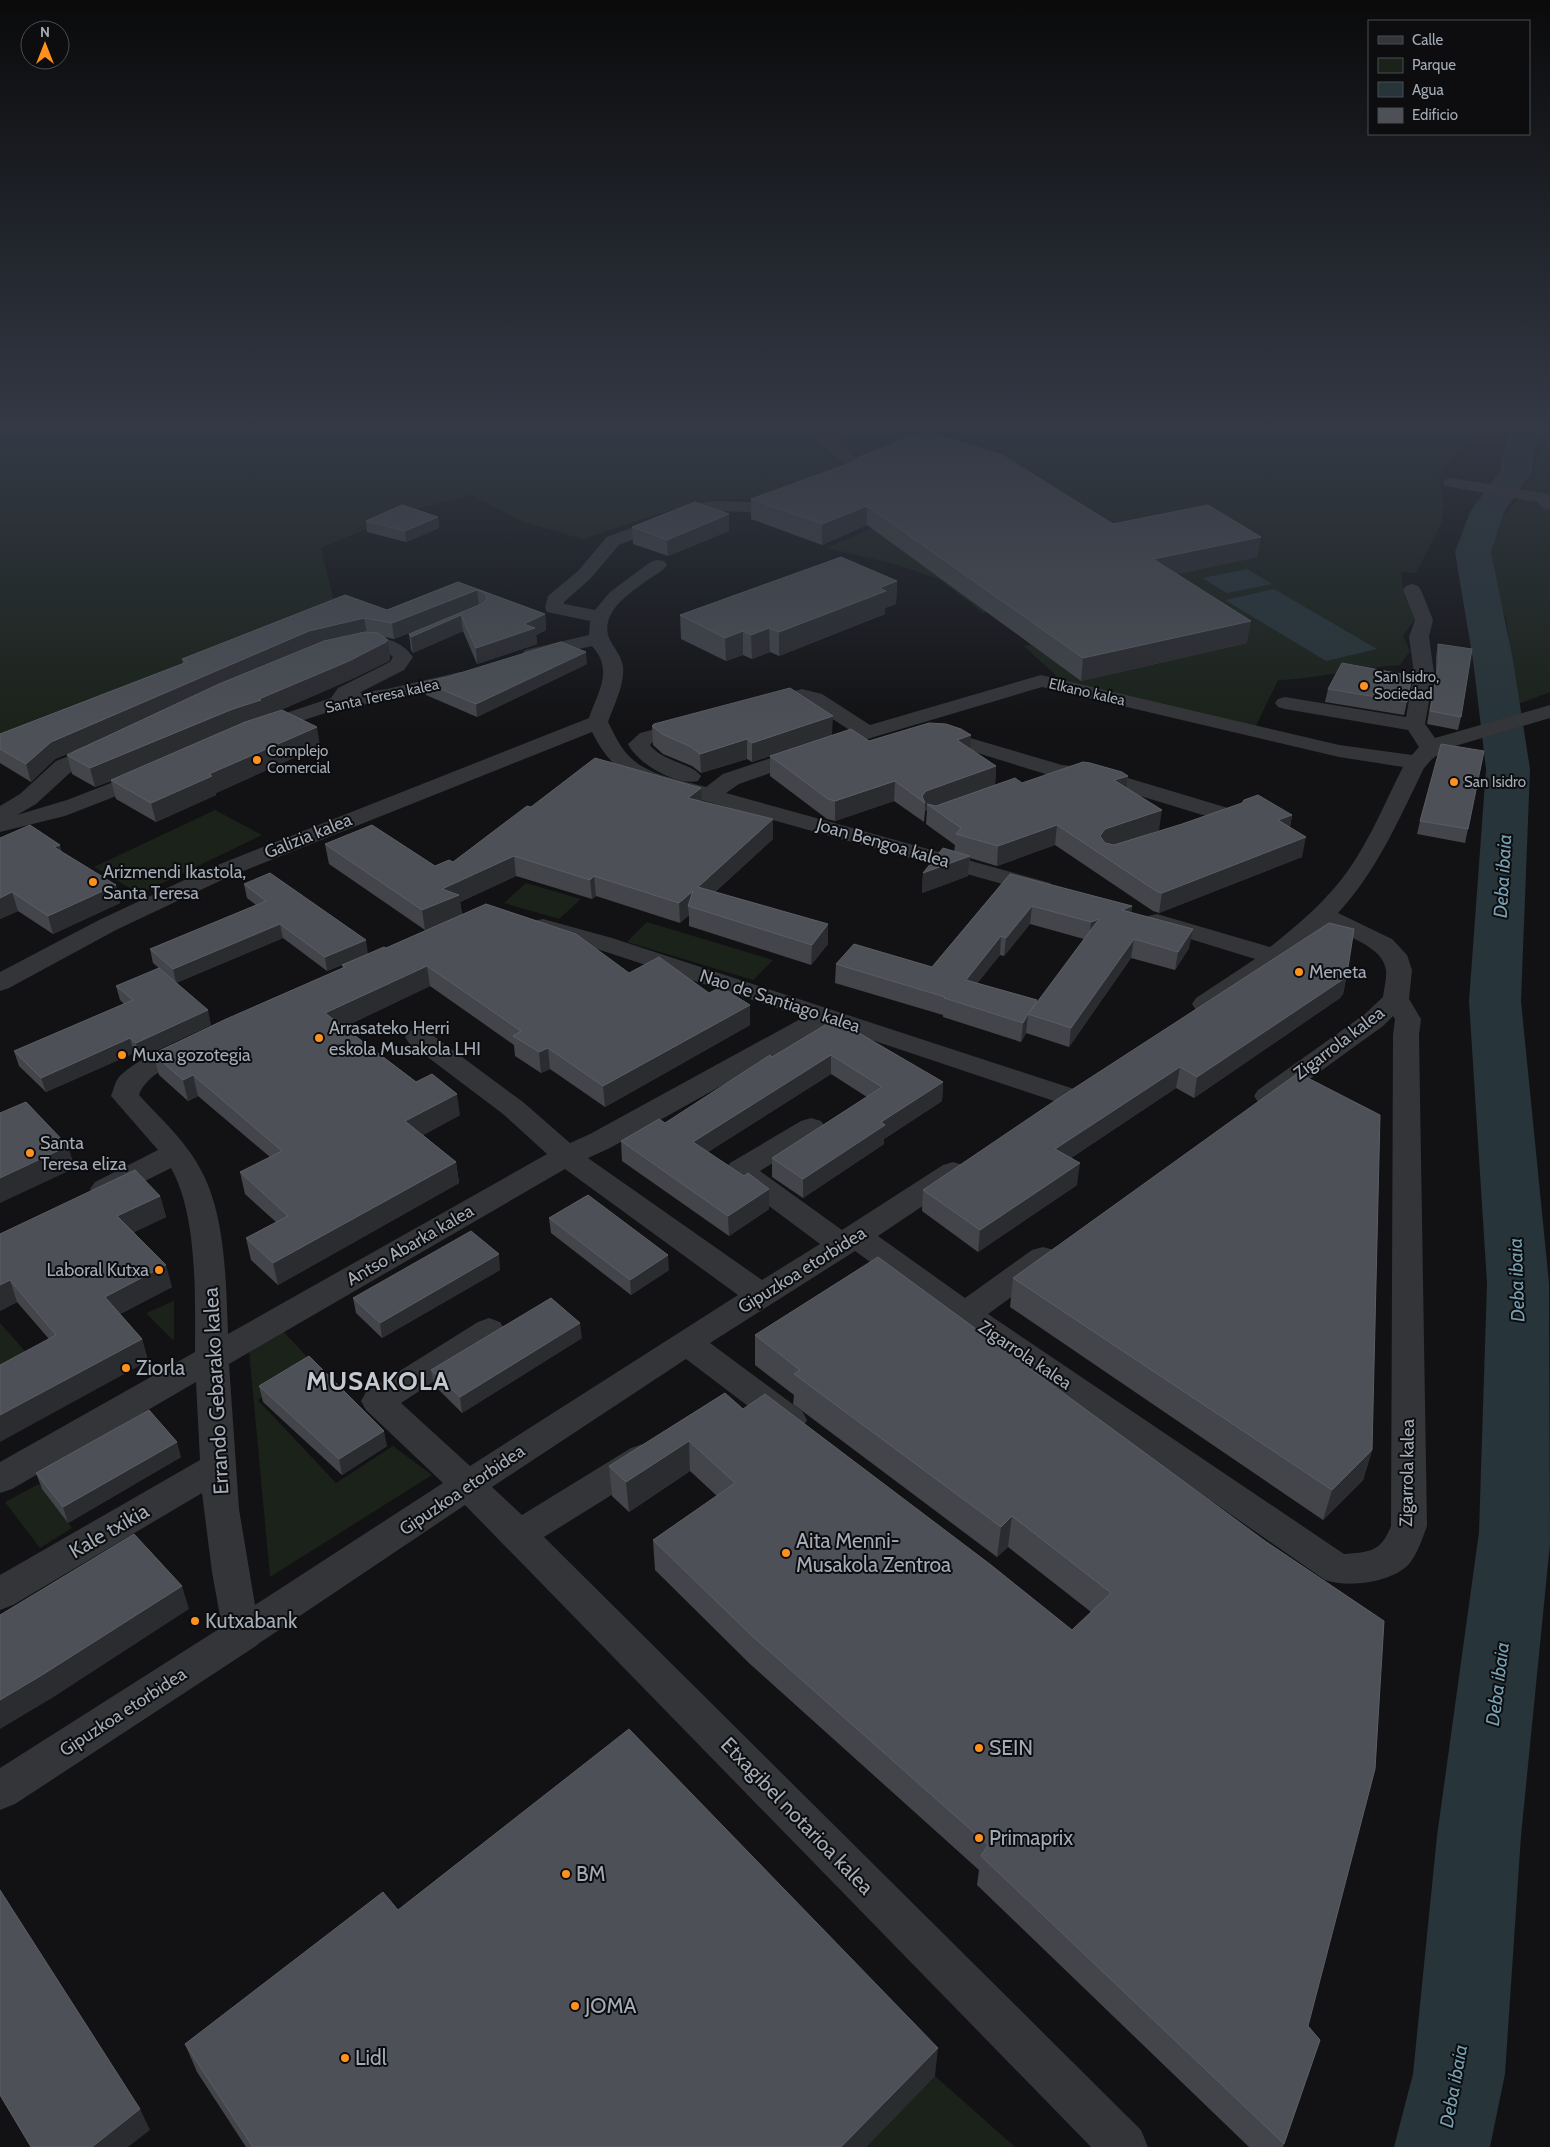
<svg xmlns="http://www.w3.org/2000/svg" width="1550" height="2147" viewBox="0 0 1550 2147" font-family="Cabin,sans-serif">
<rect width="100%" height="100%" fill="#121214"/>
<!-- green -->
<path fill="#1a221a" d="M0,425H1471L1466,431L1478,434L1448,463L1439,476L1444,506L1441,524L1416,573L1401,572L1404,595L1416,618L1403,636L1410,651L1400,665C1359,667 1319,679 1278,680L1256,726L1063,682L1024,646L1139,621L1072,595L983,613L939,579L895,564L826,548L915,510L953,454L944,435L757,499L710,500L665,512L583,539L523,522L472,495L411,510L321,548L336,610L0,741Z
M1537,434L1550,435V692L1518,704L1506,619L1482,553L1498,522L1518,498L1539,455Z
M215,810L262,835L140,894L94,867Z
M526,883L581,899L559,919L504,903Z
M647,922L773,960L753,980L627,942Z
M174,1301V1339L173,1340L146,1313Z
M0,1323L33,1360L0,1377Z
M284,1332L313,1363L258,1400L336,1483L393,1446L432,1475L270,1577L249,1350Z
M39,1484L72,1528L40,1548L5,1502Z
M935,2076L1015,2147H866Z"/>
<!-- water -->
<path fill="#273439" d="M1247,569L1272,584L1227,593L1202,578Z
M1274,589L1377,649L1326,661L1225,600Z"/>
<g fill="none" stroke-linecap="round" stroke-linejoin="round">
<!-- river -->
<path fill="#273439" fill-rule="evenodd" d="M1509,425H1539L1532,472L1504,512L1491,552L1513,660L1530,769L1521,1001L1549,1283L1550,1544L1521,1836L1505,2074L1490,2147H1394L1413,2074L1437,1836L1479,1532L1487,1283L1469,1001L1486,769L1473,660L1455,552L1470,512L1500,471Z"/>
<!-- minor -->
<path fill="#333539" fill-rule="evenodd" d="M798,425H816L860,461L862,464C860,480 838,490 823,486L821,483C826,476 838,475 845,469L846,465Z
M1451,478L1548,494L1550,496V510L1544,509L1537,502L1445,486L1443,483L1445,480Z
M787,494L793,495L795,499L793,503L755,512L712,511L699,513L619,545L590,579L564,602V604L595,610L610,592L652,561L658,560L664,561L667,565C663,571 655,575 649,579C635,589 617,601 610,616C600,640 620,647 623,666C625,684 614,705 608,722C613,731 617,741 623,749C641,775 678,779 706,787L723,774L851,731L808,703L802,701L766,710L759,708L756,704L759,700L802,689L822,694L870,725L1041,675L1339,745L1412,755L1419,747L1408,730L1285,709L1278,707L1275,703L1278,699L1285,697L1406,717L1414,673L1409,637L1415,620L1403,590L1406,586L1412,584L1418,586L1421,590L1433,620L1429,637L1434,673L1425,724L1435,738L1550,705V718L1445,749L1431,760L1424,768C1399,819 1377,871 1338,913L1392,939L1407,955L1412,970L1409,999L1421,1019L1419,1035L1427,1526C1422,1539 1418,1553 1409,1564C1391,1583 1348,1588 1325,1580L954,1322L855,1251L710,1343L802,1411L807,1420L802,1429L790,1433L778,1429L686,1359L492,1487L522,1515L631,1448L643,1444L655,1448L660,1458L655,1468L544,1537L1141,2130L1148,2147H1091L465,1505L258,1644L256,1646L15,1804L0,1810V1768L222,1627L212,1572L202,1493L13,1605L0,1610V1575L200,1460L196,1382L12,1489L0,1493V1462L195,1352C195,1298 198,1216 171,1168L115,1196L105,1199L95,1196L90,1189L95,1182L158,1150L111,1096C114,1089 115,1080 121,1075C133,1063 171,1042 187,1039C191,1039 195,1040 199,1041L202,1047L199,1053C178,1063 147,1072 139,1095C161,1119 187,1142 202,1172C226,1218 226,1284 228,1334L547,1154L503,1114L409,1043L405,1037L409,1031L418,1029L427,1031L523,1102L570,1143L590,1134L804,1017L594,948L534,931L531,926L534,921L543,919L612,938L1077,1090L1081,1096L1077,1102L1067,1105L1057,1102L827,1025L821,1030L610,1148L588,1158L762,1280L820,1244L730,1177L725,1170L730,1163L801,1121L811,1118L821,1121L825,1127L821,1133L760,1171L842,1230L943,1165L953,1162L963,1165L968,1172L963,1179L878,1236L965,1298L1032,1250L1043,1247L1054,1250L1058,1258L1054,1266L988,1314L1344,1554C1370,1552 1381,1552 1391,1526L1393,1035L1395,1019L1393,1016L1383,1026L1278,1102L1268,1105L1258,1102L1254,1096L1258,1090L1365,1014L1383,997C1384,988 1387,978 1386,970C1383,946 1344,935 1325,926L1285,962L1280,964L1214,1010L1205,1012L1196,1010L1192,1004L1196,998L1255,959L1148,926L1145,921L1148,916L1157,914L1270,947C1298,925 1326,901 1347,872C1370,840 1385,802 1403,767L1339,757L1042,687L874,737L739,784L726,793L1050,883L1054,888L1050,893L1042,895L640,783C617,770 604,756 592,732L226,878L116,930L9,988L0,991V972L99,920L210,868L589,718C594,702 607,681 602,664C601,657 596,651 592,646L532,660L525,658L522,654L525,650L589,635L590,621L547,612L545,608L548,596L578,571L607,537L695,504L712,501L755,502ZM565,1169L738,1295L470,1466L401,1403L500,1338L505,1330L500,1322L489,1318L478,1322L366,1392L361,1401L366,1410L443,1483L255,1605L239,1509L229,1364Z
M366,637C385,637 402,641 413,657L404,670L359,693L387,689L460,672L467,674L470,678L467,682L387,701L341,708L267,732L260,734L253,732L250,728L253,724L331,698L338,688L390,662L393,657C379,644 363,652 346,648L343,644L346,640Z
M689,720L696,722L699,726L696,730L654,741L650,745C663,762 692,763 701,776L698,781C676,786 638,764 628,744L640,733Z
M936,728L1062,765L1098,769L1238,811L1241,816C1234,826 1212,831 1200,828L1197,823L1200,818L1206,816L1088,780L1052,776L929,738L925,734L929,730Z
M104,742L112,743L115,748L112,753L72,771L36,804L17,815L67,800L147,769L155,771L158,776L155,781L65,816L0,832V806L20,794L56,761Z"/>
</g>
<!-- wall -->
<path fill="#43454a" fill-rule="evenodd" d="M853,462L1257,557L1176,574L1247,643L1081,681L867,525L822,545L751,519V499Z
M438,517L439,528L406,542L367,532L366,521Z
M632,527L729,531L668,556L633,544Z
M897,581L896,604L885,608V614L779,656L770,652L752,659L743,655L726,661L681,639L680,615Z
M458,582L545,614L546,630L536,635L537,644L477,664L463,631L413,653L411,650L409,634L479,605L394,639L385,637L390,658L389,661L352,679L276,712L320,746L216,793V795L156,822L116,799L111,781L95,787L72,774L67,755L77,750L55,759L31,782L0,763V734L183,664L182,659L387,610Z
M1438,644L1461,717L1458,730L1427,724L1436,673V657Z
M587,664L477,717L426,695L424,682Z
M1328,689L1407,702L1404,715L1325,702Z
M652,726L832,735L752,762L747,759L701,773L692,766L663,754L653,745Z
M869,741L970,749L996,766L995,785L1128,776L1127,788L1159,830L1137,838L1292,815L1290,827L1302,857L1159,913L1153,911L1055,845L997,866L970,858L968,876L922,893L923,873L954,852L955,845L926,824L927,810L925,811L924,822L894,801L835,821L827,819L770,776V756Z
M702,802L773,839L715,892L828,924V944L811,965L689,926V915L680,923L596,896L592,899L516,876L460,902L462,914L629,973L750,1025L605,1107L550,1069L541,1073L515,1056L514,1045L430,986L344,1027L460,1115L423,1135L456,1162L459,1183L278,1285L251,1260L246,1238L276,1222L245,1194L240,1172L270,1157L198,1096L188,1101L159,1075L153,1054L343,968L342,965L327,971L283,938L176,983L153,963L150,949L256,905L247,898L244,884L368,954L386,948L447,921L425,930L329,864L325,844L435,866L453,862L531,807Z
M1420,821L1468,829L1465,843L1417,834Z
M0,838L62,852L120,903L53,934L18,911L0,919Z
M1010,874L1132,906L1131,913L1189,948L1175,970L1131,958L1069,1047L1026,1033L1021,1042L943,1017V1015L835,983L836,964L932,967ZM1030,924L1084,939L1037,1003V1000L977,983L1000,955L1004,956Z
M1347,974L1343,994L1340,998L1194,1098L1176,1088L1071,1158L1077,1185L978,1252L922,1211L923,1190Z
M116,986L211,1025L140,1058L134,1053L46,1092L19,1066L14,1051L124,1004L120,1000Z
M835,1019L943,1082L942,1101L884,1139V1144L803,1198L772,1177V1158L867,1097L831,1074L708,1152L744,1176L769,1189V1209L729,1236L622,1161L621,1141L665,1123L772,1057Z
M160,1196L166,1217L134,1232L172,1287L120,1314L142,1339L148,1361L49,1339L17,1302L0,1311V1234Z
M549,1218L669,1270L631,1295L551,1233Z
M500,1270L382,1338L356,1313L353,1298Z
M1013,1278L1372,1450L1363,1480L1323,1520L1010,1307Z
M755,1335L1265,1541L1308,2026L1320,2040L1283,2147H1249L977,1885L979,1870L750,1664L655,1570L653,1540L717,1496L690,1471L629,1512L612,1496L609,1466L743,1409L1072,1630L1091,1612L1008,1547L997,1557L793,1404L794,1395L755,1365Z
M582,1338L462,1413L434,1385L431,1370Z
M259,1386L387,1446L342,1475L263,1402Z
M181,1457L68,1523L42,1489L36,1473Z
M398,1910L935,2076L866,2147H246L197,2072L185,2044Z"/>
<!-- shaded-wall -->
<path fill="#2b2c30" d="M867,506V525L822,545V524Z
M729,514V531L668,556L667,540Z
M438,517L439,528L406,542L405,531Z
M1261,537L1257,557L1150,580L1153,559Z
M897,581L896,604L885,608V614L779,656V632L879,588Z
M477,590L479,605L394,639L392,623Z
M545,614L546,630L536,635L537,644L477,664L476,648L524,624Z
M461,615L463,631L413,653L411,637Z
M364,618L367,634L311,647L55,759L31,782L26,764L51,742L309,631Z
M1251,621L1247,643L1081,681L1083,658Z
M769,628L770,652L752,659L751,635Z
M743,631V655L726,661L725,638Z
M388,640L390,658L389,661L352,679L264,717L95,787L90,768L259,699Z
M586,652L587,664L477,717L476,704Z
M833,716L832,735L752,762V743Z
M317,727L320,746L216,793V795L156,822L151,803L209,774Z
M971,735L970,754L957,740Z
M747,739V759L701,773L700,754Z
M996,766L995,785L932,808L927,804V810L925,811V803L922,796L926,791Z
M1128,776L1126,795L1114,780Z
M895,781L894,801L835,821V801Z
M701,788L702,806L688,798Z
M1162,810L1159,830L1102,849L1100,836L1105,829Z
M1292,815L1288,835L1278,820Z
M773,819V839L698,907V887Z
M1057,825L1055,845L997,866L998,846Z
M1306,837L1302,857L1159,913L1162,893Z
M60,845L65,863L54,847Z
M514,856L516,876L460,902L462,915L425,930L422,910L442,889Z
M970,856L968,876L922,893L923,873Z
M594,876L596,896L592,899L590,880Z
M116,885L120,903L53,934L48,916Z
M693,891L688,906L689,915L680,923L679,903Z
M12,892L18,911L0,919V898Z
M1032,906L1030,924L1004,956L1006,938Z
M1132,906L1129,925L1122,910Z
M1099,919L1089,941L1091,922Z
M280,924L283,938L176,983L173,969Z
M828,924V944L811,965L812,945Z
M1193,929L1189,948L1175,970L1178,952Z
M1001,936L1000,955L965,999L966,980Z
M1134,939L1131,958L1069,1047L1071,1028Z
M366,940L368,954L327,971L325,957Z
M427,966L430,986L329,1034L325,1013Z
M1347,974L1343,994L1340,998L1194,1098L1197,1077Z
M750,1005V1025L605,1107L603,1086Z
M208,1010L211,1025L140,1058L136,1043Z
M1028,1014L1026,1033L1021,1042L1023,1023Z
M130,1038L134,1053L46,1092L41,1078Z
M548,1048L550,1069L541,1073L539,1052Z
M831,1055V1074L694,1161L693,1142Z
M1180,1067L1176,1088L1053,1170L1055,1149Z
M193,1075L198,1096L188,1101L183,1080Z
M943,1082L942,1101L884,1139V1144L803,1198V1179L881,1122Z
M457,1094L460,1115L409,1143L405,1121Z
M68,1146L75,1168L0,1203V1178Z
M456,1162L459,1183L278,1285L273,1263Z
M1080,1163L1077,1185L978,1252L980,1230Z
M769,1189V1209L729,1236L728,1216Z
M160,1196L166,1217L124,1237L117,1216Z
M499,1254L500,1270L382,1338L380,1323Z
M668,1255L669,1270L631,1295L630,1280Z
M166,1265L172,1287L111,1319L105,1297Z
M10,1280L17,1302L0,1311V1285Z
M580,1323L582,1338L462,1413L460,1397Z
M142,1339L148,1361L0,1442V1415Z
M384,1431L387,1446L342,1475L339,1459Z
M689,1441L690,1471L629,1512L626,1482Z
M177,1442L181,1457L68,1523L63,1507Z
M1372,1450L1363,1480L1323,1520L1332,1490Z
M1012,1516L1008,1547L997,1557L1001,1527Z
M182,1586L189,1609L52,1698L0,1729V1700Z
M938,2048L935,2076L866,2147H841Z
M140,2109L150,2130L128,2147H92Z"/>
<!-- building -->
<path fill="#4d5056" stroke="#5b5e65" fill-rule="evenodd" d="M924,431L1002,455L1113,524L1208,505L1261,537L1153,559L1251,621L1083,658L867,506L822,524L751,499L853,462L859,457Z
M695,502L729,514L667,540L632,527Z
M402,505L438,517L405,531L366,521Z
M841,557L897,581L879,588L886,591L779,632L769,628L751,635L743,631L725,638L680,615Z
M458,582L545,614L524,624L535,628L476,648L461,615L411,637L409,634L484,603L487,598L485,593L477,590L392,623L364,618L309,631L51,742L26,764L0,749V734L187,662L182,659L345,595L387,610Z
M365,632L378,633L388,640L386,642L349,661L259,699L261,700L230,710L90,768L67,755L219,684L324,641Z
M561,642L586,652L476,704L424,682L447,677Z
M1438,644L1472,649L1461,717L1430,711L1439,661Z
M1342,663L1412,676L1407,702L1328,689Z
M790,688L833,716L752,743L747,739L700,754L691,747L662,734L652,726L654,724Z
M282,710L317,727L209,774L212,776L151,803L111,780L245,722Z
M929,723L946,724L961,729L971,735L957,740L996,766L926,791L922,796L925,803L895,781L835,801L828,799L770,756L851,729L869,741Z
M1441,744L1484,751L1468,829L1420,821Z
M595,758L701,788L688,798L773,819L698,887L828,924L812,945L688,906L693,891L679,903L594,876L590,880L514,856L442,889L459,895L422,910L325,844L372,825L435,866L449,860L453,862L527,806L531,807Z
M1083,762L1090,763L1122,772L1128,776L1114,780L1162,810L1105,829L1100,836L1105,843L1114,845L1182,824L1242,803L1244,800L1258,795L1292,815L1278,820L1306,837L1162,893L1156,891L1057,825L998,846L956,834L961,828L927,804L936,806L1015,778L1022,783Z
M30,825L60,845L54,847L116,885L48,916L12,892L0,898V838Z
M943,848L970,856L923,873Z
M270,873L366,940L325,957L280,924L173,969L150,949L266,901L244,884Z
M1010,874L1132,906L1122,910L1193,929L1178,952L1134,939L1071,1028L1028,1014L1023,1023L944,998L945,997L836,964L854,944L932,967ZM1032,906L1091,922L1099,919L1029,1013L1037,1000L966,980L1001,936L1006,938Z
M486,904L576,934L629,973L659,957L709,993L721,987L750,1005L603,1086L548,1048L539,1052L513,1036L521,1031L427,966L325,1013L416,1082L432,1074L457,1094L405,1121L456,1162L273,1263L246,1238L288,1216L240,1172L282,1151L193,1075L183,1080L153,1054L224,1020L345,967L342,965L384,947L386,948Z
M1329,923L1354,929L1347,974L1345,978L1197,1077L1180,1067L1055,1149L1080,1163L980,1230L923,1190L1056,1100Z
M159,968L208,1010L136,1043L130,1038L41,1078L14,1051L133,1000L116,986Z
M835,1019L943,1082L881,1122L885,1125L803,1179L772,1158L882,1087L831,1055L693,1142L744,1176L748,1173L769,1189L728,1216L621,1141L659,1119L665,1123L770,1055L772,1057Z
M1298,1073L1380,1115L1372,1450L1332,1490L1013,1278Z
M26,1102L68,1146L0,1178V1113Z
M135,1170L160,1196L117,1216L166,1265L105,1297L142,1339L0,1415V1365L56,1335L10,1280L0,1285V1234Z
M588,1195L668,1255L630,1280L549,1218Z
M471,1231L499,1254L380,1323L353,1298Z
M878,1257L1265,1541L1384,1621L1375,1769L1308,2026L1320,2040L1284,2144L981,1856L988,1845L750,1634L653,1540L735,1483L689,1441L626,1482L609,1466L725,1393L743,1409L765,1394L991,1565L1072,1630L1111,1593L1012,1516L1001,1527L794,1374L800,1370L755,1335Z
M551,1298L580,1323L460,1397L431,1370Z
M309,1356L384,1431L339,1459L259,1386Z
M149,1410L177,1442L63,1507L36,1473Z
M134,1534L182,1586L42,1675L0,1700V1615Z
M629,1729L938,2048L841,2147H253L185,2044L383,1892L398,1910Z
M0,1890L140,2109L92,2147H31L0,2095Z"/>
<!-- sky -->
<linearGradient id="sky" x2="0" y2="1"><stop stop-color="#0a0a0b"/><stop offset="0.59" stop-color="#333945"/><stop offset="1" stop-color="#333945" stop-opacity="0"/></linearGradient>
<rect width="1550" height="726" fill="url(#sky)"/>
<!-- markers -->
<g fill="#ff911f" stroke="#0d0d0f" stroke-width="2">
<circle cx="1364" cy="686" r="5"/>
<circle cx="257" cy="760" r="5"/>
<circle cx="1454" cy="782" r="5"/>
<circle cx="93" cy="882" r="5"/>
<circle cx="1299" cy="972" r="5"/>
<circle cx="319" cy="1038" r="5"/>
<circle cx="122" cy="1055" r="5"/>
<circle cx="30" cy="1153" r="5"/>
<circle cx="159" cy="1270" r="5"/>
<circle cx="126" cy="1368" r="5"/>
<circle cx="786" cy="1553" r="5"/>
<circle cx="195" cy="1621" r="5"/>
<circle cx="979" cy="1748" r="5"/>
<circle cx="979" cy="1838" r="5"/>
<circle cx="566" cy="1874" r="5"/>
<circle cx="575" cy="2006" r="5"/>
<circle cx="345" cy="2058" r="5"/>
</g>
<g text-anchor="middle" stroke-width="4" stroke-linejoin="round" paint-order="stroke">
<!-- far-poi labels -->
<g font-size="15" fill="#a2abb6" stroke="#0d0d0f" text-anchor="start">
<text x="1374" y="682">San Isidro,<tspan x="1374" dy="17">Sociedad</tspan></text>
<text x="267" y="756">Complejo<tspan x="267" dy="17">Comercial</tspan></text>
<text x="1464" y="787">San Isidro</text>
</g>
<!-- far-street labels -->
<g font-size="15" fill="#a2abb6" stroke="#0d0d0f">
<text transform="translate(1087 692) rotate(13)" y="5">Elkano kalea</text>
<text transform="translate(382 696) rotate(-12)" y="5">Santa Teresa kalea</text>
</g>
<!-- street labels -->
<g font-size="18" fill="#a2abb6" stroke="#0d0d0f">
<text transform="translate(308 836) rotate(-22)" y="6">Galizia kalea</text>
<text transform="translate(883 843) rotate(16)" y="6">Joan Bengoa kalea</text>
<text transform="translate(780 1001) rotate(18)" y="6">Nao de Santiago kalea</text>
<text transform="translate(1339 1043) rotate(-37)" y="6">Zigarrola kalea</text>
<text transform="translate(410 1245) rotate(-30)" y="6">Antso Abarka kalea</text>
<text transform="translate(802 1270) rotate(-32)" y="6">Gipuzkoa etorbidea</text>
<text transform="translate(1025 1355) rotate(34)" y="6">Zigarrola kalea</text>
<text transform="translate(1407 1473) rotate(-89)" y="6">Zigarrola kalea</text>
<text transform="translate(462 1490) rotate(-34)" y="6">Gipuzkoa etorbidea</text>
<text transform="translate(123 1712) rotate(-33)" y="6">Gipuzkoa etorbidea</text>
</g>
<!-- poi labels -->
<g font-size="18" fill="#a2abb6" stroke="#0d0d0f" text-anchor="start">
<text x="103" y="878">Arizmendi Ikastola,<tspan x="103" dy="21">Santa Teresa</tspan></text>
<text x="1309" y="978">Meneta</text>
<text x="329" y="1034">Arrasateko Herri<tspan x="329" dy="21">eskola Musakola LHI</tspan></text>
<text x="132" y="1061">Muxa gozotegia</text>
<text x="40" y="1149">Santa<tspan x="40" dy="21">Teresa eliza</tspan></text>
<text x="149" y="1276" text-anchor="end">Laboral Kutxa</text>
</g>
<!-- water labels -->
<g font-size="19" font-style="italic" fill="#76a1b4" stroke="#0d0d0f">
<text transform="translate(1502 876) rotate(-87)" y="7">Deba ibaia</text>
<text transform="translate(1516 1280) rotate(-92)" y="7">Deba ibaia</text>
<text transform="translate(1497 1684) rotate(-83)" y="7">Deba ibaia</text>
<text transform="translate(1453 2086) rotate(-80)" y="7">Deba ibaia</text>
</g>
<!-- near-poi labels -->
<g font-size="21" fill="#a2abb6" stroke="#0d0d0f" text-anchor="start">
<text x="136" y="1375">Ziorla</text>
<text x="796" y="1548">Aita Menni-<tspan x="796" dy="24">Musakola Zentroa</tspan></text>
<text x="205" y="1628">Kutxabank</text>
<text x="989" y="1755">SEIN</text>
<text x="989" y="1845">Primaprix</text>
<text x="576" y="1881">BM</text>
<text x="585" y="2013">JOMA</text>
<text x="355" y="2065">Lidl</text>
</g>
<!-- near-street labels -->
<g font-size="21" fill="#a2abb6" stroke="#0d0d0f">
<text transform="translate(216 1391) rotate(-93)" y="7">Errando Gebarako kalea</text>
<text transform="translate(109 1531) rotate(-30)" y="7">Kale txikia</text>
<text transform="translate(797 1816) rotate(46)" y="7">Etxagibel notarioa kalea</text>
</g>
<!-- near-district labels -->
<g font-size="26" font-weight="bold" letter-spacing="1" fill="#c4c9d1" stroke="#0d0d0f">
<text x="378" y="1390">MUSAKOLA</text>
</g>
</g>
<!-- legend -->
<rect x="1368" y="20" width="162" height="115" fill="#0d0d0f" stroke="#494c52"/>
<rect x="1378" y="36" width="25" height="8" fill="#333539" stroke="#494c52"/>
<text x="1412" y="45" font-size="15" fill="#a2abb6">Calle</text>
<rect x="1378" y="58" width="25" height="15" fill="#1a221a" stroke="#494c52"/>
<text x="1412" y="70" font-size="15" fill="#a2abb6">Parque</text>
<rect x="1378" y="82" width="25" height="15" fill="#273439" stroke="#494c52"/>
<text x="1412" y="95" font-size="15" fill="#a2abb6">Agua</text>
<rect x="1378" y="108" width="25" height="15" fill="#4d5056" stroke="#494c52"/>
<text x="1412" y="120" font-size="15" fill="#a2abb6">Edificio</text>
<!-- north arrow -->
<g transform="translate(45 45)"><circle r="24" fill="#0d0d0f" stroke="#494c52"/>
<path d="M0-4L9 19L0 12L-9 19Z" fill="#ff911f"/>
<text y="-8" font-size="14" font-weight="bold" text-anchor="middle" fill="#a2abb6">N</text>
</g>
</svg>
